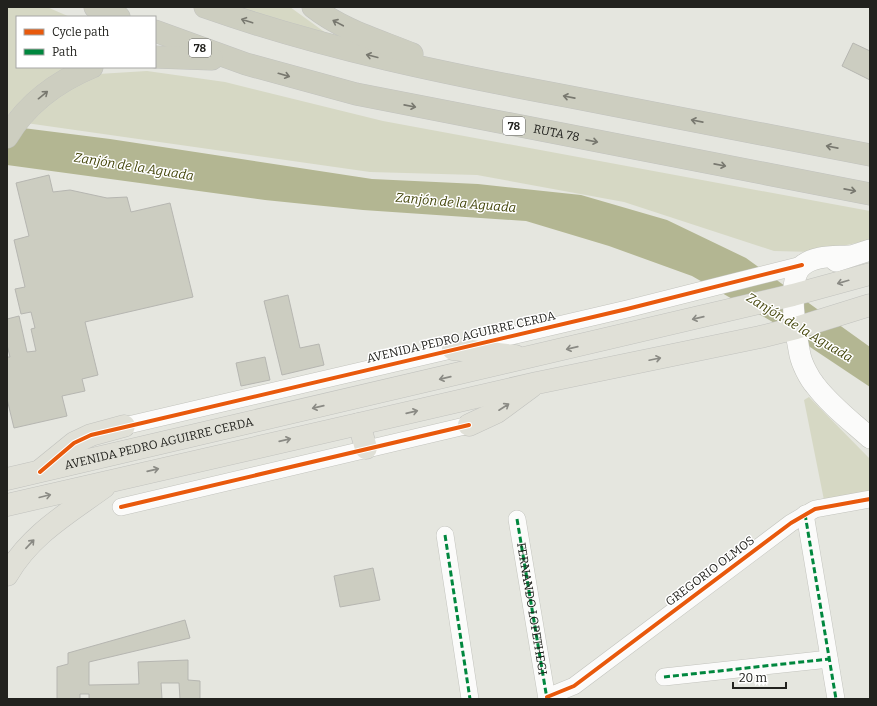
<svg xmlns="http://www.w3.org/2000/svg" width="877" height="706" viewBox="0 0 877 706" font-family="Bitter,serif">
<rect width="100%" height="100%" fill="#e5e6df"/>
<!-- green -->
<path fill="#d6d8c4" d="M7,7H47L70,17H17V67H71L29,94L7,116Z
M234,7H290L330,36Z
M147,71L225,82L383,121L870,211V240L814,252L774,251L624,202L477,175L370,172L26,123L65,87L98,74Z
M809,397L870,459V495L824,500L804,400Z"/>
<!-- water -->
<path fill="#b3b692" d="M7,126L110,139L372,179L478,184L581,195L667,220L746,258L870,347V387L771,321L692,276L609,246L526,221L363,210L265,200L7,165Z"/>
<!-- building -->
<path fill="#cccdc1" stroke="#b6b6b1" d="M853,43L870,51V80L842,66Z
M49,175L53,192L70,190L107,198L127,197L131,212L170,203L193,297L85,322L98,375L82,379L85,391L62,396L67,416L14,428L7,399V357H10L7,345V319L19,316L27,352L36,351L31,329L35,328L31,312L21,314L15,289L25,287L14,240L29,236L16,183Z
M288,295L300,348L319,344L324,365L282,375L264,301Z
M265,357L270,380L241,386L236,363Z
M373,568L380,600L340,607L334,576Z
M185,620L190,638L89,662V685L139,684L138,662L188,660V680L200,681V699H180L179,683H161L162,699H89V694H80V699H57V667L68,664V653Z"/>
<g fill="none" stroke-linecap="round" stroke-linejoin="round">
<defs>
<g id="minor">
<path d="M124,426L627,309L802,265"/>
<path d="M121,507L469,425"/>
<path d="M805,514L836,699"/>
<path id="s1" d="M517,519L547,699"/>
<path d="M445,535L470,699"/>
<path d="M664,677L829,659"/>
<path d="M547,697L574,686L791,523L815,509L870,499"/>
</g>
<path id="tertiary" d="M849,256C834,257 814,255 802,266C786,280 796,335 800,355C802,364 809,378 815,385C830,405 851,421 870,438
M836,261L870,250"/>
<g id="primary">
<path d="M453,349L515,356"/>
<path d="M359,424L366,448"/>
<path d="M469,425L497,412L531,387"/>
<path d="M42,469L74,443L91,435L124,426"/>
<path id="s2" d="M7,479L793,295L870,274"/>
<path d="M7,505L537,383L760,337L796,328L870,305"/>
<path d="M7,575C30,535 68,513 104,487"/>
</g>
<g id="motorway">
<path d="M95,7L119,17"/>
<path d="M205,7C324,49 447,74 571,97C670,116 770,135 870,155"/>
<path d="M313,7C342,30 378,40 412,54"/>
<path id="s3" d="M155,31L246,64L356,94L870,194"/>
<path d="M155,57L212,59"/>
<path d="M7,137C27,103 56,82 92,67"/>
</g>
</defs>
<!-- minor casing -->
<use href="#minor" stroke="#c2c3bd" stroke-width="18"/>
<!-- tertiary casing -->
<use href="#tertiary" stroke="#c2c3bd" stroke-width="22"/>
<!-- primary casing -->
<use href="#primary" stroke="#c1c2be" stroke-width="23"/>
<!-- motorway casing -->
<use href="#motorway" stroke="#c1c2be" stroke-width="23"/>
<!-- minor -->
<use href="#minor" stroke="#fbfbfa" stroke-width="17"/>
<!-- tertiary -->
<use href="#tertiary" stroke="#fbfbfa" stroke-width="21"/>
<!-- primary -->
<use href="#primary" stroke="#e0e0d7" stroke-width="22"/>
<!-- motorway -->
<use href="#motorway" stroke="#cdcec0" stroke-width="22"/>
<!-- quiet -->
<path stroke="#00873e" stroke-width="3" stroke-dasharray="6 3" stroke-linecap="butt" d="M805,514L836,699
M517,519L547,699
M445,535L470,699
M664,677L829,659"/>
<defs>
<path id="cycleway" d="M40,472L74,443L91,435L627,309L802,265
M121,507L469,425
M547,697L574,686L791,523L815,509L870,499"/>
</defs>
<!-- cycleway casing -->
<use href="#cycleway" stroke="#fff" stroke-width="6"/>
<!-- cycleway -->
<use href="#cycleway" stroke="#e8590c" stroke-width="4"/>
</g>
<!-- one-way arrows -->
<defs><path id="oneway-shaft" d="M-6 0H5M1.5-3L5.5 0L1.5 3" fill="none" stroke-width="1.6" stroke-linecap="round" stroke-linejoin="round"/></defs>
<g stroke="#78786f">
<use href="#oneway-shaft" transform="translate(247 21) rotate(-162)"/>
<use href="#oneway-shaft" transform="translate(338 23) rotate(-152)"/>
<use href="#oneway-shaft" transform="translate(372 56) rotate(-166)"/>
<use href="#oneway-shaft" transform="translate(284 75) rotate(16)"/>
<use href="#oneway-shaft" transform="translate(43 95) rotate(-39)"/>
<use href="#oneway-shaft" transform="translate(569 97) rotate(-169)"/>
<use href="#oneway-shaft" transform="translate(410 106) rotate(11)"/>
<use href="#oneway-shaft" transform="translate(697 121) rotate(-169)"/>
<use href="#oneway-shaft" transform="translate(592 141) rotate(11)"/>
<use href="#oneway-shaft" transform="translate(832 147) rotate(-169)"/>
<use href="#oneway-shaft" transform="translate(720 165) rotate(11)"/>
<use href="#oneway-shaft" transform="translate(850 190) rotate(11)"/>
</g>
<g stroke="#8a8a84">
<use href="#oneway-shaft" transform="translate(843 282) rotate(164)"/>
<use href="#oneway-shaft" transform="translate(698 318) rotate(167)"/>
<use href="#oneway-shaft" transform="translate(572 348) rotate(167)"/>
<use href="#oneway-shaft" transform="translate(655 359) rotate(-12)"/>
<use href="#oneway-shaft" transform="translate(445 378) rotate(167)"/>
<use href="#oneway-shaft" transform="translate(318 407) rotate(167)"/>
<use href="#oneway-shaft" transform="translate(504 407) rotate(-33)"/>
<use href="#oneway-shaft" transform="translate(412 412) rotate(-13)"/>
<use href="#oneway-shaft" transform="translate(285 440) rotate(-13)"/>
<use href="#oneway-shaft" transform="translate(153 470) rotate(-13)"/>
<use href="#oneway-shaft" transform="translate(45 496) rotate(-14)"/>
<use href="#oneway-shaft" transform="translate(30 544) rotate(-47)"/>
</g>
<g text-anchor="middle" stroke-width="3" stroke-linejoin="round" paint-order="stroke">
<!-- shield labels -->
<g fill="#fff" stroke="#646462" stroke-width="1">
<rect x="189" y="39" width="22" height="18" rx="3"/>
<rect x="503" y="117" width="22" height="18" rx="3"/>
</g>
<g font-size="11" font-weight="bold" fill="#22221e">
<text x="200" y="52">78</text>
<text x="514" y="130">78</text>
</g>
<!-- street labels -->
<g font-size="12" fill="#22221e" stroke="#fff">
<text dy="4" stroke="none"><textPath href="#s3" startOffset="415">RUTA 78</textPath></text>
<text transform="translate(461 337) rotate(-13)" y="4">AVENIDA PEDRO AGUIRRE CERDA</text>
<text dy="4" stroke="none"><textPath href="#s2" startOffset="156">AVENIDA PEDRO AGUIRRE CERDA</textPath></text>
<text transform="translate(710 571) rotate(-37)" y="4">GREGORIO OLMOS</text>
<text dy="4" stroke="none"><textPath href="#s1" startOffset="91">FERNANDO LOPETHEGI</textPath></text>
</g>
<!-- water labels -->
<g font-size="13" font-style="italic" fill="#44460b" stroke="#fff">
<text transform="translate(134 166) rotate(9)" y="5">Zanjón de la Aguada</text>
<text transform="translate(456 202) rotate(5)" y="5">Zanjón de la Aguada</text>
<text transform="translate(800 327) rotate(31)" y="5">Zanjón de la Aguada</text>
</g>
</g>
<!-- border -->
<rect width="877" height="706" fill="none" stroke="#22221e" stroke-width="16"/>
<!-- legend -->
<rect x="16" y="16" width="140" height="52" fill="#ffffff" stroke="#a7a7a5"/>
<rect x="24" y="29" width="20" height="6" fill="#e8590c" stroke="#a7a7a5"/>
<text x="52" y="36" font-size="12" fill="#22221e">Cycle path</text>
<rect x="24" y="49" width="20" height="6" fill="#00873e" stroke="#a7a7a5"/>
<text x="52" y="56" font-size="12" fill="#22221e">Path</text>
<!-- scale -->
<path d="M733 682v6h53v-6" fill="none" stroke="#22221e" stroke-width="2"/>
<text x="739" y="682" font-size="12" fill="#22221e" stroke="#ffffff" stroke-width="3" paint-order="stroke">20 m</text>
</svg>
